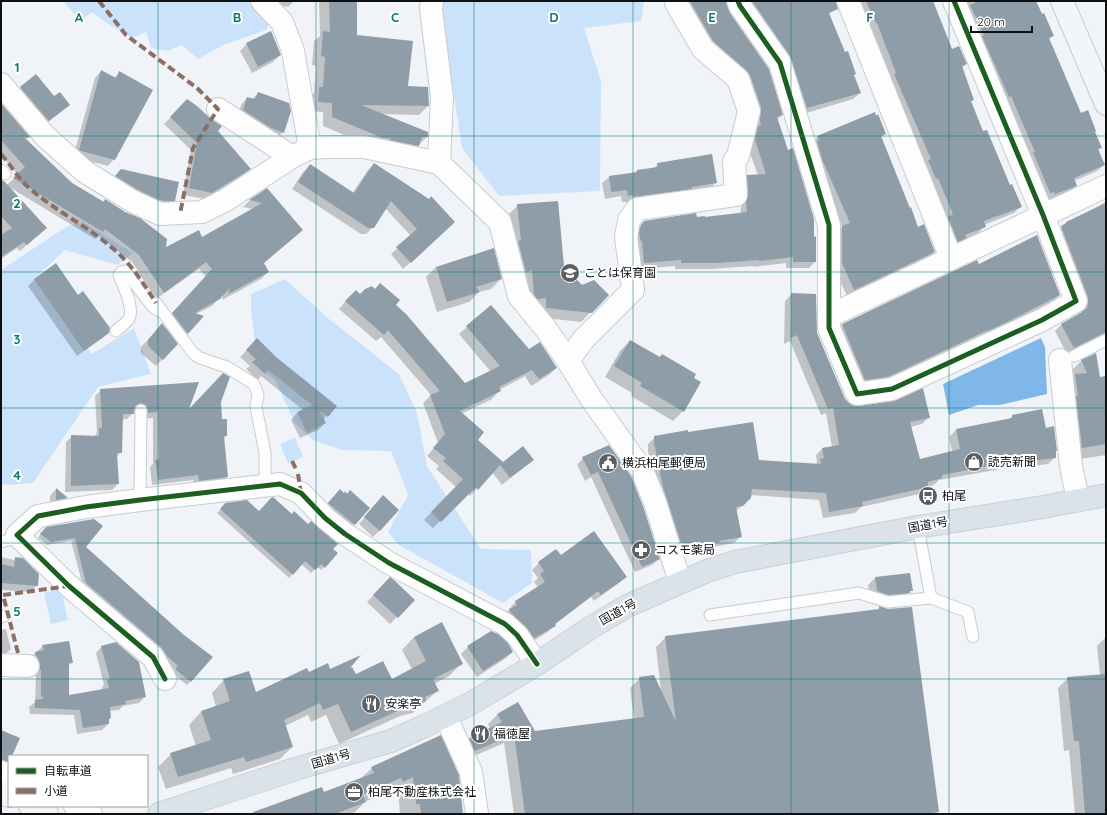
<svg xmlns="http://www.w3.org/2000/svg" width="1107" height="815" viewBox="0 0 1107 815" font-family="Quicksand,'Noto Sans JP',sans-serif">
<rect width="100%" height="100%" fill="#f0f4f8"/>
<!-- green -->
<path fill="#cae3fb" d="M62,1H259L272,17L266,30L223,45L198,59L182,45L168,51L151,48L146,32L132,38L105,22L92,12L81,20Z
M440,1H644L641,21L584,28L601,81L600,191L499,196L462,148L447,50L440,17Z
M83,222L133,253L117,265L65,250L35,278L92,354L134,328L151,374L98,387L33,483L9,485L1,484V270L66,227Z
M285,279L329,319L399,374L417,413L427,466L481,549L531,550L532,583L503,603L399,545L388,532L408,495L391,451L342,450L313,440L295,423L275,380L258,367L251,310V294Z
M295,437L303,457L288,463L280,444Z
M61,589L68,620L51,624L44,593Z"/>
<!-- water -->
<path fill="#7fb7e8" d="M1041,338L1045,347L1047,394L1000,405H978L949,415L943,384Z"/>
<!-- shadow -->
<path fill="#0003" fill-rule="evenodd" d="M267,1H294L288,7L269,3Z
M319,1H356V36L407,87L428,106L419,115L382,114L427,137L408,155L373,147L323,126V112L309,111L310,97L314,93L316,66L312,65L314,41L320,36Z
M685,1H725L728,11L782,115L777,120L813,239L816,261L809,268H786V263L753,267V266L711,269H675V266L638,269L636,247L637,229L644,222L696,218H704L740,214L742,202L741,182L748,176L758,175L748,148L753,127L706,47Z
M742,1H826L828,14L860,93L853,99L800,115Z
M856,1H933L952,50L966,64L962,68L973,100L970,102L982,133L1020,207L1014,213L984,225L985,226L978,233L964,239L959,244L951,248Z
M959,1H1036L1052,36L1049,39L1080,114L1094,132L1100,148L1098,151L1104,165L1097,171L1074,181L1076,186L1069,192L1048,200Z
M270,32L280,55L273,62L252,73L240,51L247,44Z
M101,71L114,78L120,73L114,159L108,166L73,157L95,78Z
M36,75L54,97L69,104L42,127L14,94Z
M258,93L283,132L276,139L237,117L241,105L247,98L252,99Z
M1,105L28,137L25,140L72,183L103,202L105,200L164,249L202,238L253,209L243,207L249,201L267,189L263,264L268,272L261,279L222,300L224,293L212,306L196,314L202,316L180,340L165,321L206,277L199,269L156,299L132,262L98,236L95,239L9,187L45,228L20,251L17,248L1,259V190L18,175L1,155Z
M181,107L211,120L217,131L250,169L243,175L205,199L183,195L191,150L164,124Z
M885,133L881,138L917,228L934,252L927,259L847,296L835,270V234L842,227L816,166L811,143L818,136Z
M374,164L447,229L403,269L391,254L411,236L385,208L373,227L366,234H361L292,189L303,172L310,166L352,194L368,170Z
M658,164L715,183L709,190L685,195L627,203L626,202H622L621,196L605,199L602,183L609,177L634,173L637,171L653,169Z
M121,170L174,200L168,207L109,183Z
M1106,202V334L1067,354L1055,331L1061,325L1081,314L1082,309L1054,233L1066,223Z
M518,205L563,267L582,286L608,295L581,322L537,317L527,308L508,215Z
M977,262L978,265L1059,295L1053,302L997,330L981,337V336L881,383L858,386L835,331L842,325Z
M436,267L501,279L491,289L479,292L469,302L437,312L426,277Z
M35,279L78,296L108,332L101,339L77,356L28,286Z
M792,294L816,333L845,399L853,407L929,417L922,424L910,427L919,460L952,452L949,437L956,430L1009,420L1012,416L1045,429L1055,457L1048,464L1025,467L1024,465L939,480L934,485L927,487L920,494L861,507L855,513L823,518L819,500L750,495V498L736,511L741,536L734,543L713,547L711,549L698,553L697,549L676,555L656,495L648,451V444L655,437L688,434L758,461L815,465L817,463L816,455L823,448L832,447L826,413L821,415L790,341L784,344L785,301Z
M360,295L394,305L465,384L491,372L459,334L491,306L529,351L556,368L549,375L531,386L525,376L499,390V391L492,399L461,414L477,440L503,463L533,459L502,485L492,472L470,496L468,494L433,528L424,520L456,487L436,469L439,466L427,456L438,443L423,403L431,395L381,337L376,341L339,309L348,298Z
M156,331L177,344L156,366L141,353V347Z
M257,340L276,358L335,406L323,420L325,423L318,430L300,438L291,420L297,413L303,410L261,376L258,380L246,369L250,366L240,357Z
M630,341L683,411L673,421L631,396L632,393L605,377L620,351Z
M1096,354L1099,378L1106,377V455L1068,461L1067,375L1081,361Z
M101,390L187,413L220,402L222,420L226,436L223,439L227,477L221,483L193,486V480L152,485L150,467L153,464V418L142,419L139,410H133V413L127,419H122L121,452L116,457L118,484L112,490L65,492L66,442L72,436L94,437L97,432L95,396Z
M583,458L630,477L659,559L652,565L635,572L591,477L585,481L577,465Z
M56,489L67,498L60,504L50,506V496Z
M344,494L369,508L347,531L322,510L333,497Z
M377,503L380,530L373,537L359,524Z
M226,504L258,512L292,515L336,554L321,570L317,567L311,573L301,564L289,578L217,513Z
M93,520L84,547L184,636L211,657L187,685L172,673L175,670L83,586L71,541L47,545L38,538L42,532Z
M556,550L560,556L626,577L619,583L594,601L591,597L554,625L548,632L528,644L503,617L515,602L538,587L534,582L538,578L532,570L539,563Z
M1,557L14,560L16,558L37,585L31,592L1,590Z
M909,574L911,590L905,597L870,598L868,585L875,578Z
M390,579L413,600L390,624L367,602Z
M879,608L938,811L935,814H514L504,743L465,760L460,749L470,739L490,728L488,724L498,714L534,732L634,720L630,688L640,678L661,691L656,647L666,637L877,610Z
M6,629L11,649L1,658V630Z
M414,637L461,664L449,676L434,684L437,691L413,713L400,716L339,744L326,715L311,722L308,715L285,726L292,747L280,759L233,774L231,768L166,789L158,767L171,754L196,746L189,725L201,712L216,707L212,693L224,680L255,693L308,673L330,670L346,671L355,676L391,681L412,669L402,650Z
M1106,637V814H1075L1069,750L1064,751L1058,688L1068,678L1100,675L1097,646Z
M43,646L72,663L68,666V696L102,690V687L104,685L96,653L102,646L145,697L139,703L123,706L119,710L109,711L108,724L102,730L77,734L74,715L30,714L29,707L35,702L36,676H34L35,673L29,659ZM34,656H37L42,665Z
M468,647L512,652L506,658L477,677L461,654Z
M440,737L462,814H400L398,791L387,796L385,792L365,802L353,814H263L360,779L372,768Z"/>
<!-- building -->
<path fill="#8f9da8" d="M329,1H357V35L413,41L408,86L428,87L429,106L361,105L428,132V137H422L419,146L389,140L391,138H383L332,117V103L318,102L319,87H323L325,57L321,56L323,31L330,32Z
M690,1H726L730,13L769,69L783,115L777,117L788,150L793,148L814,219V237L816,236V262H793V257L759,261V260L718,263H681V260L644,263L642,241L641,242L639,233L641,225L644,221L696,213L697,217L705,216V217L747,212L746,202L748,194L747,175L766,174L755,140L758,126L761,125L760,120L761,107L750,75L746,70L713,41Z
M752,1H836L838,9L829,13L845,52L848,51L856,74L854,75L861,93L807,108L790,56Z
M866,1H933L952,49L959,46L967,64L962,66L974,100L971,101L983,131L987,130L1010,185L1012,184L1022,207L984,221L986,227L965,235L967,238L958,242L948,217L953,214L938,178L936,179L928,160L931,159L894,74L896,73L877,23H876Z
M979,1H1036L1042,14L1044,13L1054,36L1049,38L1081,113L1088,110L1096,131L1095,132L1102,148L1098,149L1105,165L1074,178L1077,186L1055,194L1054,192L1050,193L1033,152H1035L1011,96L1009,97L990,54L982,36L984,35L970,5Z
M271,31L281,55L258,67L246,43Z
M101,70L116,78L119,71L153,90L115,160L81,151L79,150Z
M36,74L54,96L60,92L70,105L49,121L20,87Z
M258,92L289,103L291,111L284,133L271,128L243,110L247,97L255,99Z
M187,99L197,106L211,119L222,126L218,131L251,169L212,193L189,188L197,143L170,117Z
M1,103L30,137L28,138L24,137L72,183L104,202L105,199L125,212L140,218L167,239L166,247L199,230L202,237L262,203L249,200L267,188L303,230L264,263L269,272L228,294L230,288L220,299L195,313L204,316L188,334L172,313L212,269L206,262L164,293L139,255L105,229L103,232L13,178L25,167L1,140Z
M875,112L876,116L878,114L886,134L881,136L910,208L911,207L918,227L924,224L935,252L854,290L842,263V226L850,223L822,159L817,141L819,140L817,136Z
M712,154L717,183L692,187V189L633,197V195L628,196L627,190L611,192L609,176L637,172V170L658,167L657,163Z
M374,163L429,199L431,196L455,222L411,263L396,247L417,229L391,201L374,228H368L298,182L310,164L354,193Z
M121,169L179,182L175,201H166L159,200L138,190L115,176Z
M1,180L4,181L47,228L27,245L24,242L1,257V235L12,228L1,216Z
M558,201L564,266L582,285L594,280L609,295L592,313L546,308V298L537,299L534,295L532,270L526,272L518,241L521,240L517,204Z
M1106,203V332L1074,348L1061,324L1082,312L1087,308L1088,302V297L1061,226L1066,223V222Z
M1037,235L1060,295L1005,323L988,331V330L888,377L865,380L842,324L977,260L979,264Z
M494,248L502,279L476,287L480,292L447,302L436,267Z
M56,263L78,295L83,291L110,328L109,333L84,351L34,279Z
M380,283L400,300L396,305L406,314L465,383L500,366L466,326L491,305L529,349L540,342L557,368L539,379L532,370L499,387L501,391L460,411L484,432L478,440L503,462L523,446L534,460L510,478L500,465L478,490L476,487L441,522L431,512L463,479L443,461L446,458L433,448L445,434L430,395L440,391L388,330L384,335L345,301L356,290L360,294L365,289L372,286L375,289Z
M791,293L816,294L817,333L845,399L849,403L854,406H858L894,401L923,388L930,418L910,422L920,459L960,449L956,429L1012,418V415L1042,409L1046,428L1054,426L1057,451H1056V458L1031,461V458L942,475V478L928,482V487L862,502L863,506L829,512L826,493L752,489L751,498L743,506L736,507L742,537L719,541L720,542L704,546V543L683,549L663,487L654,443V436L688,430V432L753,422L759,460L821,464L820,459L824,458L822,448L839,445L833,407L828,409L797,335L791,338Z
M162,323L178,344L163,360L148,346V340Z
M257,338L276,357L337,406L328,417L320,411L326,423L307,433L297,412L312,405L268,370L265,374L252,362L256,359L246,350Z
M630,340L660,357L662,354L696,374L694,378L701,382L684,412L640,386L642,383L614,366Z
M1096,353L1100,377L1106,376V444L1082,448L1076,396H1078L1075,374L1087,373L1081,360Z
M223,373L230,377L221,402L222,419H227V436H224L228,477L199,481L198,475L158,480L155,460L159,459L158,412L148,413L147,406L141,403L135,406L134,414H123L122,453H117L119,484L71,486V435L99,436V428H102L100,389L199,382L189,409Z
M609,445L631,476L643,506L660,559L642,567L598,472L591,475L582,457Z
M56,488L68,498L56,500Z
M340,489L344,493L345,491L347,494L350,490L370,508L355,525L328,503Z
M383,495L399,510L380,531L364,517Z
M273,497L292,514L294,511L308,524L311,521L338,544L333,549L338,553L325,568L321,564L315,570L305,561L293,575L220,509L225,503L247,500L259,511L271,498Z
M94,519L103,526L86,547L184,635L213,657L191,682L175,669L178,666L167,656L161,647L86,583L75,538L51,542L40,534L46,527Z
M594,531L627,577L601,595L598,591L555,624L556,626L534,638L527,628L511,613L509,609L517,605L515,601L545,582L540,574L544,571L538,562L556,549L561,555Z
M15,557L23,558L39,574L38,586L1,583V564L14,567Z
M910,573L913,591H910V593L889,595L877,591L875,577Z
M390,577L394,580L415,600L398,618L373,595Z
M879,606L888,609L912,607L939,812L922,814H525L514,734L475,751L469,738L502,722L497,714L518,702L535,731L644,717L639,677L654,675L676,722L665,636L879,609Z
M442,622L463,664L433,679L439,691L425,697L426,701L413,704L351,732L338,704L323,710L320,703L284,720L293,747L246,762L244,757L178,777L170,753L211,740L201,711L230,701L223,679L249,671L256,692L307,668L309,672L328,663L330,669L361,655L350,668L352,667L356,674L383,661L392,679L426,661L414,637Z
M491,631L498,634L508,643L513,652L483,671L467,646Z
M69,641L73,663H69V695L109,688L107,680L110,679L101,646L116,642L139,662L146,697L125,701L126,704L110,707L111,718L109,719V724L83,728L80,710L35,708V700L43,699V697L41,696V670L39,671L40,666L39,661L36,656L35,652L44,650L42,645Z
M1106,674V814H1085L1079,741H1074L1067,677Z
M1,730L20,738L12,756H9V762L1,760Z
M441,735L459,775L463,814H421L420,804H416L413,777L403,782L401,778L366,793L363,795L366,802L335,814H253V812L322,787L324,792L374,773L371,767Z"/>
<g fill="none" stroke-linecap="round" stroke-linejoin="round">
<defs>
<path id="lane" d="M1,170L5,174
M156,303L193,353L200,358L227,367L254,384L258,395L256,407L265,453V486
M116,331C119,328 125,324 128,320C136,311 123,285 119,275L121,272L125,271L152,306L159,311
M1074,356L1106,340
M140,500L141,410
M918,527L931,598L968,612L973,637
M1,542L13,539L17,535
M710,615L859,593L888,602L931,598
M1,617L4,616"/>
<path id="street" d="M262,1L282,22L293,51L310,148
M432,1L431,9L442,97L439,163L500,222L519,296L546,329L568,361L592,400L642,470L655,502L680,582
M738,1L740,6L780,63L829,225V328L857,394L892,389L1042,320L1076,301L1043,215L954,1
M848,1L951,258
M1,84L45,136L84,171L132,201L160,214L202,212L226,200L292,157L310,148L326,147H364L439,163
M218,109L292,157
M829,316L1106,186
M1060,360L1071,466L1078,500
M568,361L583,340L633,290L626,237L629,220L637,209L736,195L734,161L738,156L749,111L738,79L703,49L676,3V1
M1,665L28,666
M165,679L153,657L69,586L17,535L38,516L86,507L140,500L280,484L301,493L325,518L345,534L389,563L505,624L517,635L537,664
M446,717L471,772L477,814
M1,772L9,776
M75,806L91,814"/>
<path id="secondary" d="M1062,1L1106,104
M1,793L9,796
M30,806L47,814"/>
<path id="highway" d="M159,814L292,770L391,741L427,725L468,705L537,664L587,630L627,606L707,571L735,562L918,527L1043,507L1106,495"/>
</defs>
<!-- lane casing -->
<use href="#lane" stroke="#c8cccf" stroke-width="13"/>
<!-- street casing -->
<use href="#street" stroke="#c8cccf" stroke-width="24"/>
<!-- secondary casing -->
<use href="#secondary" stroke="#c8cccf" stroke-width="24"/>
<!-- highway casing -->
<use href="#highway" stroke="#ced0d2" stroke-width="24"/>
<!-- lane -->
<use href="#lane" stroke="#fdfdfe" stroke-width="11"/>
<!-- street -->
<use href="#street" stroke="#fdfdfe" stroke-width="22"/>
<!-- secondary -->
<use href="#secondary" stroke="#f3f6f8" stroke-width="22"/>
<!-- highway -->
<use href="#highway" stroke="#dbe3ea" stroke-width="22"/>
<!-- quiet -->
<path stroke="#8d6e63" stroke-width="4" stroke-dasharray="8 4" stroke-linecap="butt" d="M99,1L126,35L197,88L218,109L193,148L180,214
M1,154C10,164 18,178 28,187C56,212 92,228 119,254C134,268 145,286 156,303
M292,461L296,469
M298,474L301,493
M18,653L3,595L69,586"/>
<defs>
<path id="cycleway" d="M738,1L740,6L780,63L829,225V328L857,394L892,389L1042,320L1076,301L1043,215L954,1
M165,679L153,657L69,586L17,535L38,516L86,507L140,500L280,484L301,493L325,518L345,534L389,563L505,624L517,635L537,664"/>
</defs>
<!-- cycleway casing -->
<use href="#cycleway" stroke="#fff" stroke-width="8"/>
<!-- cycleway -->
<use href="#cycleway" stroke="#1b5e20" stroke-width="5"/>
</g>
<!-- grid -->
<path fill="none" stroke="#0f766e" stroke-width="1" stroke-opacity="0.55" d="M158,1V814M316,1V814M474,1V814M633,1V814M791,1V814M949,1V814M1,136H1106M1,272H1106M1,408H1106M1,543H1106M1,679H1106"/>
<!-- icons -->
<defs>
<symbol id="school-disc" viewBox="-11 -11 22 22"><circle r="9.5" fill="#5d6062" stroke="#fff"/><path d="M0-5L7-2L0 1L-7-2ZM-4 1L0 2.5L4 1V4Q0 6-4 4Z" fill="#fff"/></symbol>
<symbol id="shop-disc" viewBox="-11 -11 22 22"><circle r="9.5" fill="#5d6062" stroke="#fff"/><path d="M-5-2.5h2.3a2.7 3.5 0 0 1 5.4 0H5L5.5 6h-11ZM-1.5-2.5h3a1.5 2.3 0 0 0-3 0Z" fill="#fff"/></symbol>
<symbol id="civic-disc" viewBox="-11 -11 22 22"><circle r="9.5" fill="#5d6062" stroke="#fff"/><path d="M-.6-6.5H3V-4.5H.6V-3L4-1V1h2V6H-6V1h2V-1L-.6-3ZM-1.2 2.5V6h2.4V2.5Z" fill="#fff"/></symbol>
<symbol id="bus-disc" viewBox="-11 -11 22 22"><circle r="9.5" fill="#5d6062" stroke="#fff"/><path d="M-5-6H5V4H4V6H2V4H-2V6H-4V4H-5ZM-3.5-4V0h7V-4ZM-3.5 1.2v1.5H-2V1.2ZM2 1.2v1.5H3.5V1.2Z" fill="#fff"/></symbol>
<symbol id="pharmacy-disc" viewBox="-11 -11 22 22"><circle r="9.5" fill="#5d6062" stroke="#fff"/><path d="M-2-6h4v4h4v4h-4v4h-4v-4h-4v-4h4Z" fill="#fff"/></symbol>
<symbol id="restaurant-disc" viewBox="-11 -11 22 22"><circle r="9.5" fill="#5d6062" stroke="#fff"/><path d="M-5-6h1v4h1v-4h1v4h1v-4h1v5L-1.5 .5V6h-2V.5L-5-1ZM5-6V6H3V1.5H1.5Q1.5-4 5-6Z" fill="#fff"/></symbol>
<symbol id="office-disc" viewBox="-11 -11 22 22"><circle r="9.5" fill="#5d6062" stroke="#fff"/><path d="M-6-3h4V-5.5h4V-3h4V5H-6ZM-1-4.5V-3h2v-1.5ZM-6 0V1H6V0Z" fill="#fff"/></symbol>
</defs>
<g fill-rule="evenodd">
<use href="#school-disc" x="559" y="262" width="22" height="22"/>
<use href="#shop-disc" x="963" y="451" width="22" height="22"/>
<use href="#civic-disc" x="597" y="452" width="22" height="22"/>
<use href="#bus-disc" x="917" y="485" width="22" height="22"/>
<use href="#pharmacy-disc" x="630" y="539" width="22" height="22"/>
<use href="#restaurant-disc" x="360" y="693" width="22" height="22"/>
<use href="#restaurant-disc" x="469" y="723" width="22" height="22"/>
<use href="#office-disc" x="343" y="781" width="22" height="22"/>
</g>
<g text-anchor="middle" stroke-width="4" stroke-linejoin="round" paint-order="stroke">
<!-- poi labels -->
<g font-size="12" fill="#0e1012" stroke="#fff" text-anchor="start">
<text x="584" y="277">ことは保育園</text>
<text x="988" y="466">読売新聞</text>
<text x="622" y="467">横浜柏尾郵便局</text>
<text x="942" y="500">柏尾</text>
<text x="655" y="554">コスモ薬局</text>
<text x="385" y="708">安楽亭</text>
<text x="494" y="738">福徳屋</text>
<text x="368" y="796">柏尾不動産株式会社</text>
</g>
<!-- street labels -->
<g font-size="12" fill="#0e1012" stroke="#fff">
<text transform="translate(928 525) rotate(-10)" y="4">国道1号</text>
<text transform="translate(618 612) rotate(-29)" y="4">国道1号</text>
<text transform="translate(331 759) rotate(-16)" y="4">国道1号</text>
</g>
</g>
<g font-size="13" text-anchor="middle" font-weight="bold" fill="#0f766e" stroke="#fff" stroke-width="4" stroke-linejoin="round" paint-order="stroke">
<text x="79" y="22">A</text>
<text x="237" y="22">B</text>
<text x="395" y="22">C</text>
<text x="554" y="22">D</text>
<text x="712" y="22">E</text>
<text x="870" y="22">F</text>
<text x="17" y="72">1</text>
<text x="17" y="208">2</text>
<text x="17" y="344">3</text>
<text x="17" y="480">4</text>
<text x="17" y="616">5</text>
</g>
<!-- border -->
<rect width="1107" height="815" fill="none" stroke="#0e1012" stroke-width="4"/>
<!-- legend -->
<rect x="8" y="755" width="140" height="52" fill="#ffffff" stroke="#9f9fa0"/>
<rect x="16" y="768" width="20" height="6" fill="#1b5e20" stroke="#9f9fa0"/>
<text x="44" y="775" font-size="12" fill="#0e1012">自転車道</text>
<rect x="16" y="788" width="20" height="6" fill="#8d6e63" stroke="#9f9fa0"/>
<text x="44" y="795" font-size="12" fill="#0e1012">小道</text>
<!-- scale -->
<path d="M971 26v6h61v-6" fill="none" stroke="#0e1012" stroke-width="2"/>
<text x="977" y="26" font-size="12" fill="#0e1012" stroke="#ffffff" stroke-width="3" paint-order="stroke">20 m</text>
</svg>
